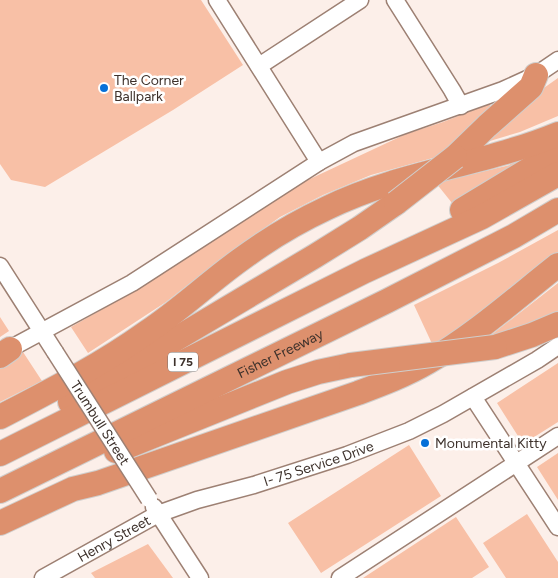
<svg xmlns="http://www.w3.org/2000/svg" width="558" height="578" viewBox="0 0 558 578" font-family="Figtree,sans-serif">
<rect width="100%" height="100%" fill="#fcefe9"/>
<!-- green -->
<path fill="#f8c0a6" d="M0,0H201L243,65L173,110L45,187L11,180L0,164Z
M558,78V116L520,132L473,146L514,109Z
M489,104L492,108L440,156L371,175L323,195L280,217L221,259L166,302L88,353L71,327L122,298L283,193L312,178L406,134L443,122Z
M534,153L460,200L452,203L436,183L510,165L509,160Z
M558,230V256L434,348L414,305L498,263Z
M558,283V318L477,346Z
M0,317L9,331L0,337Z
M23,352L42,381L0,402V366Z
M558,363V422L523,444L497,403Z
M409,445L441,496L321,573L288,523Z
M558,453V500L537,467Z
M527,514L558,562V578H506L483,543Z
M456,517L489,567L472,578H363Z
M148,544L173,578H95L91,573Z"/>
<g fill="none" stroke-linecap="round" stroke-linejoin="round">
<defs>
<g id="minor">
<path d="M217,0L319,162"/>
<path d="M395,0L452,90L461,106"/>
<path d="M259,66L360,0"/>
<path d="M0,266L55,352"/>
<path d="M2,353L132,283L319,162L354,143L503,90L536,75L558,60"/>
<path d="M473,397L558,527"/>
<path d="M154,507L200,578"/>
<path id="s1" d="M43,578L158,514L197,500L254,485L347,455L409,431L443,414L537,360L558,346"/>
<path d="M340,578L558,436"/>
</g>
<g id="highway">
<path d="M455,157L487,126L531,87L536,75"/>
<path d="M462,210L558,152"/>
<path d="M495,347L532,335L558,324"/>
<path d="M0,356L10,349"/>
<path d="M70,402L315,256L360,228L396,203"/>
<path d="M0,417C50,391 101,365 147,332C180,310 208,283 240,260C267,240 297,222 327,208C400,172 483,165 558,134"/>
<path d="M116,451L287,382L318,372L351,365"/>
<path d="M0,454L365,271L482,217L558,174"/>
<path id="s2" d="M0,491L387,301L514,236L558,210"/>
<path d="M0,523L73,489L98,483L358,393C382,384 406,375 428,362C475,335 516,298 558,265"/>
</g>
</defs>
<!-- minor casing -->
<use href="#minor" stroke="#9d8073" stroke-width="19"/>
<!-- highway casing -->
<use href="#highway" stroke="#d0cecc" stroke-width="26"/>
<!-- minor -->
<use href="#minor" stroke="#fff" stroke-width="16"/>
<!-- highway -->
<use href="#highway" stroke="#dd906d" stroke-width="24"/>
<defs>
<g id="minor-bridge">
<path id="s3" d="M55,352L149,499"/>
</g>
<path id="highway-bridge" d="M396,203L455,157
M351,365L495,347"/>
</defs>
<!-- minor-bridge casing -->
<use href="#minor-bridge" stroke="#9d8073" stroke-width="19" stroke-linecap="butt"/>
<!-- highway-bridge casing -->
<use href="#highway-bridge" stroke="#d0cecc" stroke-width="26" stroke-linecap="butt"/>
<!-- minor-bridge -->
<use href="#minor-bridge" stroke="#fff" stroke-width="16"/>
<!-- highway-bridge -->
<use href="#highway-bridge" stroke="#dd906d" stroke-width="24"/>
</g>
<!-- markers -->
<g fill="#0670d8" stroke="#fff" stroke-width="2">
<circle cx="104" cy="88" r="5"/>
<circle cx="425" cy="443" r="5"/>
</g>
<g text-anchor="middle" stroke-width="5" stroke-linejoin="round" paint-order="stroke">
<!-- shield labels -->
<rect fill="#fff" stroke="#776f6b" stroke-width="1" x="168" y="352.5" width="30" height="19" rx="4"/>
<g font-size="12" font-weight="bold" fill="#3d312b">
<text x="183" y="366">I 75</text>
</g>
<!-- poi labels -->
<g font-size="14" fill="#3d312b" stroke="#fff" text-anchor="start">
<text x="114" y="85">The Corner<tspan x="114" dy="16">Ballpark</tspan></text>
<text x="435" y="448">Monumental Kitty</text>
</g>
<!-- street labels -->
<g font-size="14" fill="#3d312b" stroke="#fff">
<text dy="5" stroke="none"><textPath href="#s2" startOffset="312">Fisher Freeway</textPath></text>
<text dy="5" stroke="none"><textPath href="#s3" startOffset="84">Trumbull Street</textPath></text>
<text dy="5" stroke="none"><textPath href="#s1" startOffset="300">I- 75 Service Drive</textPath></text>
<text dy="5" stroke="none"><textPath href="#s1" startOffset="81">Henry Street</textPath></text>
</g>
</g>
</svg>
